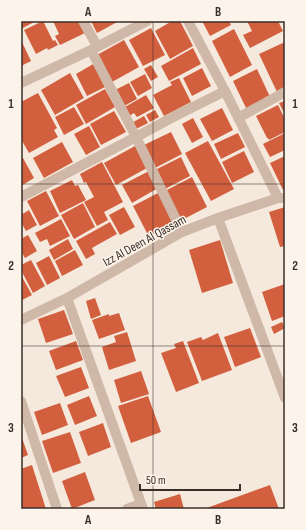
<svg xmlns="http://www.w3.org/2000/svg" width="306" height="530" viewBox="0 0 306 530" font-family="'Sofia Sans Condensed',sans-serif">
<rect width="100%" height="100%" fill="#f5e9dd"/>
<!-- building -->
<path fill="#d25f3e" d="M21,21H36L21,29Z
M43,21L53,41L55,40L58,45L48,50L47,48L36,54L24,30Z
M53,21H79L85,33L60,45L55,36L59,34Z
M91,21H119L97,33Z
M172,21H180L193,46L170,59L155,31Z
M202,21H229L231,25L210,36Z
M247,21H278L283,31L250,48L243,35L252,31Z
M151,28L165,55L143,66L129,40Z
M234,29L252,65L230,77L212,41Z
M21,40L31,61L21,66Z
M124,40L139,67L112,82L97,55Z
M285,42V91L278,94L259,54Z
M193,48L201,64L169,81L161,66Z
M95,63L107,86L87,96L76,74Z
M151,65L158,77L151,81L144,69Z
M202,68L211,86L192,96L183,78Z
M257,69L271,99L247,110L233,81Z
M70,73L84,98L55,115L41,90Z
M145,74L152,88L138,96L130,82Z
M179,78L191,102L164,116L153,95L172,85L170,82Z
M129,83L137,99L124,106L115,90Z
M105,89L115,107L86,124L76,105Z
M38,93L57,128L54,130L58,137L29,153L21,139V102Z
M146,95L154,108L137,117L134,113L129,116L125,107Z
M285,101V115L279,103Z
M278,105L285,119V132L269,140L268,138H267L256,116Z
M74,107L84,124L64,135L55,117Z
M222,108L233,130L212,141L200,119Z
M155,110L159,117L150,122L146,115Z
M114,111L126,132L101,145L90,124Z
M144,116L148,123L134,130L130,124Z
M193,118L203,137L192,143L182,124Z
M89,126L100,147L86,155L74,134Z
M171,132L182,154L155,168L144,145Z
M238,133L245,147L221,159L214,144Z
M285,133V150L270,157L263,144Z
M208,141L234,189L211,201L185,153Z
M62,142L73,162L44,178L33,158Z
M135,146L147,168L116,185L104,163Z
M244,151L254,172L232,183L222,162Z
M285,156V189L283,190L270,163Z
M181,157L190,176L165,189L155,170Z
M23,158L34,178L21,186V159Z
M102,162L123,202L104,212L108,220L97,226L84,202L94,197L86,182L84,183L80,174Z
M149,171L158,188L132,203L122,185Z
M192,177L207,207L180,221L165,191Z
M72,180L75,186L78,185L86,200L60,213L50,191Z
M46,191L59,216L40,226L27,201Z
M160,192L176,222L149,237L133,206Z
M83,203L95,227L74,239L61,215Z
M124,207L135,227L120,235L109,215Z
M285,207V246L280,247L269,212Z
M29,210L37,225L26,231L21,222V215Z
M61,219L70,236L50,246L47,239L40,242L35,233Z
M110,222L117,234L99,244L94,235L99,244L92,248L95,254L86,259L76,241Z
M28,235L37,251L25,258L21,251V239Z
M68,239L73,249L54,260L49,250Z
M220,240L233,283L202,293L189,250Z
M75,250L83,265L62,276L55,261Z
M49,256L60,278L47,285L36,263Z
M31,260L45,286L33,293L21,270V265Z
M21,275L32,295L22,300L21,297Z
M285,284V316L272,321L262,292Z
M95,298L101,315L91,319L86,301Z
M64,310L73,334L46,343L38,319Z
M119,313L125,330L99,339L92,320L109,314V316Z
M282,322L285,328L274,334L271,327Z
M250,328L261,357L235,367L224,337Z
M127,332L136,361L109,370L102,347L116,342L114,336Z
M218,333L232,370L202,381L187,342L201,337L203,340Z
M76,341L83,360L56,370L49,351Z
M183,341L199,383L176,392L161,353L176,348L174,344Z
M81,367L89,388L65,397L56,376Z
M141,371L149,394L121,403L114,380Z
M89,396L97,416L75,425L67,405Z
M148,396L161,432L131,443L118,406Z
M60,403L68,425L42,435L34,412Z
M103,423L111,447L88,456L79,432Z
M70,432L81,463L53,473L42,441Z
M21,435L28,455L21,458Z
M32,465L46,509H21V469Z
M85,472L95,500L72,509L62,481Z
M270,485L279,509H204Z
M180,494L184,509H156L154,502Z"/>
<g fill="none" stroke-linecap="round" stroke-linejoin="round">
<!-- minor -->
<path stroke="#cfb8a7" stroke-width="10" d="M83,21L97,46
M188,21L225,91L278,198
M91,50L136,137L182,232
M21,83L91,50L147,21
M238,118L285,92
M21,197L136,137L177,115L225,91
M218,218L285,398
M67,298L143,509
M21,320L67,298L182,232L218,218L278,198H285
M21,401L57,509
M127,509L141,504"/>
</g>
<!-- grid -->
<path fill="none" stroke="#3a2e28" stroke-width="1" stroke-opacity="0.55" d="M153,21V509M21,184H285M21,346H285"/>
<g text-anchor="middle" stroke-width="3" stroke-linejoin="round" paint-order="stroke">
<!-- street labels -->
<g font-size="13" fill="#3a2e28" stroke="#fcf3ea">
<text transform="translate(144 240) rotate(-29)" y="5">Izz Al Deen Al Qassam</text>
</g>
</g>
<!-- border -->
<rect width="306" height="530" fill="none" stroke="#fcf3ea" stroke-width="44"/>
<!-- scale -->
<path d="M140 484v6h100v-6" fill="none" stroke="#3a2e28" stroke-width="2"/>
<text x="146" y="484" font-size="12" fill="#3a2e28" stroke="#fcf3ea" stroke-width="3" paint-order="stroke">50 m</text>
<rect x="22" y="22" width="262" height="486" fill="none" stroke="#3a2e28" stroke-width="1.5"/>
<g font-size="13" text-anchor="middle" font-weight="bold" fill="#3a2e28">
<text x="88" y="16">A</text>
<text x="218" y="16">B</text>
<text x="11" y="108">1</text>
<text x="295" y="108">1</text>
<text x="11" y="270">2</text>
<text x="295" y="270">2</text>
<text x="11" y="432">3</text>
<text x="295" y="432">3</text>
<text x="88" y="524">A</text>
<text x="218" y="524">B</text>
</g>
</svg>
